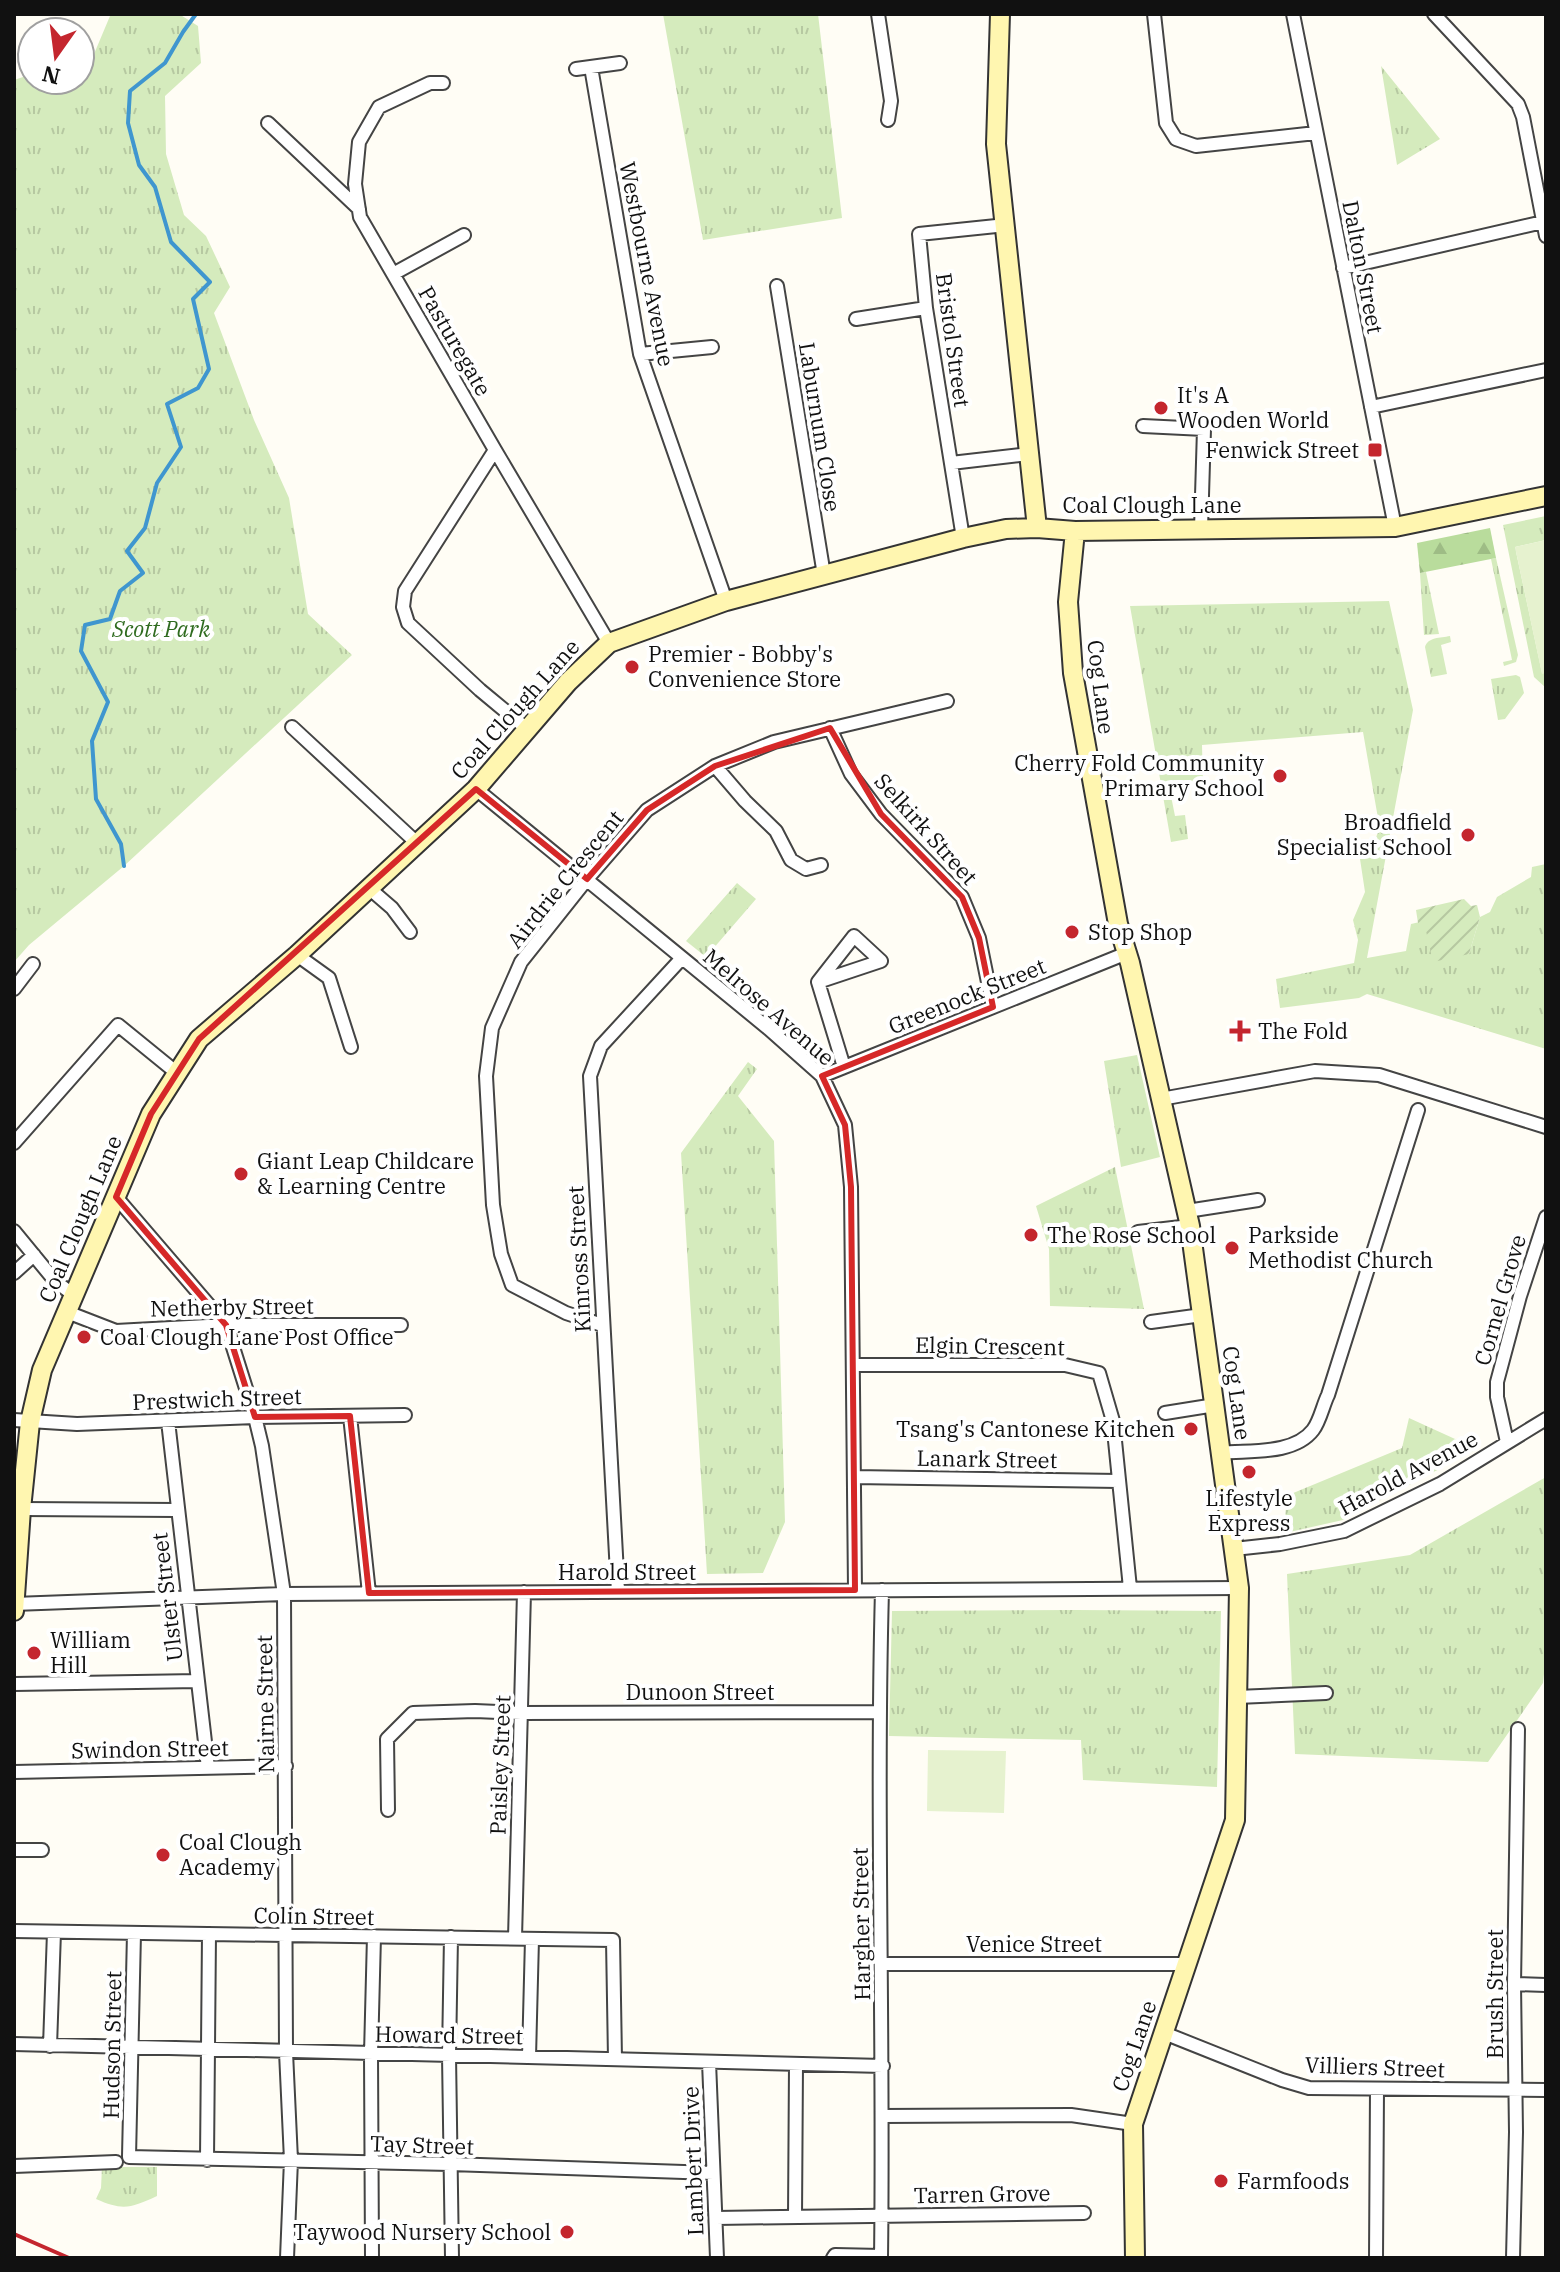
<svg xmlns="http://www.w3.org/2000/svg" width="1560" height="2272" viewBox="0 0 1560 2272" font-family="'IBM Plex Serif',serif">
<defs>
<pattern id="grass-tufts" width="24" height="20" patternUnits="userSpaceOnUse" patternTransform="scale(2)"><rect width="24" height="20" fill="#d5ebbd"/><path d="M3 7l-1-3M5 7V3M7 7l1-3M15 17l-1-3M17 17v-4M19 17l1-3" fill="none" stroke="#b6c8a1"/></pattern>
<pattern id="forest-firs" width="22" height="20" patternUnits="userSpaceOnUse" patternTransform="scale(2)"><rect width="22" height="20" fill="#b9dc9c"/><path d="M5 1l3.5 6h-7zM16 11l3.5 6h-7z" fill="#9ebc85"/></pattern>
<pattern id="garden-furrows" width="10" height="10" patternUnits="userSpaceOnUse" patternTransform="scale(2)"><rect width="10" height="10" fill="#d5ebbd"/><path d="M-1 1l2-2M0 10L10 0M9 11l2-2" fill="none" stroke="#b6c8a1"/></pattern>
</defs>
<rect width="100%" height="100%" fill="#fffdf5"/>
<!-- grass -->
<path fill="url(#grass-tufts)" d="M114,14H179L198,26L201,63L165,96L166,154L184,215L206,236L230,287L214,313L254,420L289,498L308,614L352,655L124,866L29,945L14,962V80L32,74V80H80V59L94,54L110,16Z
M663,14H818L842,218L703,240Z
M1381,66L1440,139L1397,165Z
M1546,516V540L1515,547L1542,673H1546V688L1534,677L1503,525Z
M1496,558L1518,655L1516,662L1504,666L1503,662L1512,660L1491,559Z
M1426,572L1439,634L1424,635L1420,573Z
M1389,601L1413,710L1367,958L1406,951L1411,924L1424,921L1469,954L1480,917L1490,912L1497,897L1531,877L1532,867L1546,864V1049L1367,994L1359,998L1280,1008L1276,979L1354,963L1358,940L1353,920L1365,892L1360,859C1371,844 1377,844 1379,824L1363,732L1202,745L1203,785L1170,791L1175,816L1185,815L1188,839L1171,842L1130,606Z
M1450,636L1451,642L1441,645L1447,674L1431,677L1425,647C1428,637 1440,638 1450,636Z
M1516,675L1520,677L1524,693L1505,719L1498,720L1491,679Z
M737,883L756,899L706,957L686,941Z
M1137,1055L1160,1157L1121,1167L1104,1061Z
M748,1062L757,1069L738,1096L774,1141L785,1522L763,1573L707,1574L681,1153Z
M1115,1167L1144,1309L1050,1306L1049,1249L1036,1206Z
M1409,1418L1477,1449L1343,1520L1285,1533L1286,1496L1402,1448Z
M1546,1477V1656L1543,1683L1488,1762L1295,1754L1287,1574L1410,1555Z
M1076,1610L1221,1611L1217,1787L1083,1780L1081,1740L889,1736L892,1611Z
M102,2167H157V2196C131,2208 123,2211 96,2199L101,2188Z"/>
<!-- forest -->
<path fill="url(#forest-firs)" d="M1490,528L1496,558L1420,573L1417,543Z"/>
<!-- garden -->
<path fill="url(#garden-furrows)" d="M1464,899L1471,906L1477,905L1480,917L1469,954L1433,962L1424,922L1418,923L1416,910Z"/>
<!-- pitch -->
<path fill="#e6f2cf" d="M1546,540V673L1542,674L1515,547Z
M928,1750L1006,1751L1004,1813L927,1811Z"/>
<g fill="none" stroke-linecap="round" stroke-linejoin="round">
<!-- stream -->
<path stroke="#3f96cf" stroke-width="4" d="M124,866L121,844L96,799L92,741L108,702L81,651L85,625L110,619L120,591L143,573L127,551L145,528L157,483L181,447L167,404L198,388L209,369L193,299L210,282L171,242L155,187L139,165L128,123L130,91L165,63L183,32L196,14"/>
<defs>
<path id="street" d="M878,14L891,101L888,120
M1154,14L1166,123L1176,139L1196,146L1316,133
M1293,14L1395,527
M1434,14L1518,104L1523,117L1546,236
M591,67L640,354L726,601
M576,69L620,63
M443,83H430L379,107L359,142L355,184L360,217L495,450L609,643
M268,123L359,209
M1343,268L1543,222
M393,274L464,235
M777,286L824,575
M856,319L926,308
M640,354L712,347
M1371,407L1546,370
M1143,426L1204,429L1201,529
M495,450L405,591L403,607L408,623L480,690L527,729
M951,463L1029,454
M963,538L926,308L919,234L1006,225
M292,727L418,844
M830,728L851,774L881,814L962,897L979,938L993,1007
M715,766L745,801L776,831L791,860L806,869L821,865
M476,789L769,1029L822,1076L845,1125L851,1187L855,1590
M370,889L392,908L410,932
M297,955L329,978L351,1047
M818,982L881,961L854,936L818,982L844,1067
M14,989L33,964
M822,1076L1127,953
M1161,1099L1315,1071L1379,1075L1546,1127
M14,1143L118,1025L177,1073
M116,1197L226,1325L255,1417L262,1446L284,1594L286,2052L291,2160L287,2258
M1187,1211L1258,1200
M14,1231L55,1281L75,1296
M1138,1232L1190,1226
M14,1273L34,1255
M67,1312L116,1331L226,1325H401
M1151,1322L1202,1315
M602,1325L566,1313L512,1285L501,1254L493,1205L486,1076L492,1028L521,962L587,879L647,810L715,766L774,742L947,701
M853,1365H1065L1099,1373L1113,1421L1130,1588
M1165,1413L1215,1405
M350,1416L369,1593
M14,1420L77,1424L255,1417L405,1415
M168,1421L208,1768
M1507,1442L1497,1397V1382L1520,1296L1546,1217
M1222,1453C1249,1450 1294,1455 1313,1430C1320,1421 1323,1405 1328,1395L1418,1110
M854,1477L1119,1481
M21,1509L177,1510
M1234,1549L1280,1544L1344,1531L1440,1484L1546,1419
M618,1592L590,1076L601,1046L682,958
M14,1604L284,1594L1239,1588
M14,1684L198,1681
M1237,1697L1326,1693
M14,1772L286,1766
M388,1810L387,1739L413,1713L475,1711L521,1713L879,1712
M14,1850H42
M14,1931L613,1940L615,2059
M134,1933L129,2157L450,2164L713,2173
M451,1937L449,2055L452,2258
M515,1938L524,1592
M882,1964H1187
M1514,1984L1546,1985
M1164,2033L1282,2080L1309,2088L1546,2090
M14,2044L883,2066
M50,2046L54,1932
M529,2057L532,1939
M709,2062L717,2258
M882,2116L1071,2115L1133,2124
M207,2160L209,1934
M14,2166L116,2162
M795,2217L796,2064
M716,2218L1084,2213
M372,2258L371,2054L374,1936
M833,2258L835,2255L881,2256
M881,2258C884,2035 876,1813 882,1590
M1376,2258L1377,2089
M1513,2258L1516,2132L1514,1984L1518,1729"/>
<path id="secondary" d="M1000,14L996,144L1037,528
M1075,531L1068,602L1073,673L1118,924L1130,963L1190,1226L1239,1588L1235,1820L1133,2124L1135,2258
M14,1611L21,1509L30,1422L42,1370L151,1114L199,1039L297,955L476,789L568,682L609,643L726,601L963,538L1006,529L1037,528L1075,531L1395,527L1546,496"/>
</defs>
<!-- street casing -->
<use href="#street" stroke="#444" stroke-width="16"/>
<!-- secondary casing -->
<use href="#secondary" stroke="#333" stroke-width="22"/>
<!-- street -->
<use href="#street" stroke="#fff" stroke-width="12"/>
<!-- secondary -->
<use href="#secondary" stroke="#fff6b0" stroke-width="18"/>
<!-- rail -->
<path stroke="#c4262e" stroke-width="4" d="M14,2234L69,2258"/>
</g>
<!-- marked area -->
<path fill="none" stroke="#d62828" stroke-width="6" stroke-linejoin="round" d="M830,728L881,814L962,897L979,938L993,1007L822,1076L845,1125L851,1187L855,1590L369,1593L350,1416L255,1417L226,1325L116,1197L151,1114L199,1039L476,789L587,879L647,810L715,766Z"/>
<!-- markers -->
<g fill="#c4262e" stroke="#fff" stroke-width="3">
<circle cx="1161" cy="408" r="8"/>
<rect x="1367" y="442" width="16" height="16" rx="4"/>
<circle cx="632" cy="667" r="8"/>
<circle cx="1280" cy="776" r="8"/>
<circle cx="1468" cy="835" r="8"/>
<circle cx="1072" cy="932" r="8"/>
<path d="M1236 1019h8v8h8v8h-8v8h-8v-8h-8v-8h8z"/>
<circle cx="241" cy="1174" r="8"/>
<circle cx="1031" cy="1235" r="8"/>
<circle cx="1232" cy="1248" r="8"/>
<circle cx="84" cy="1337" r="8"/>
<circle cx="1191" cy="1429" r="8"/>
<circle cx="1249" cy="1472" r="8"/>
<circle cx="34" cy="1653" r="8"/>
<circle cx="163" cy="1855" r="8"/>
<circle cx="1221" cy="2181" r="8"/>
<circle cx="567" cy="2232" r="8"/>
</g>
<g text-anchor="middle" stroke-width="8" stroke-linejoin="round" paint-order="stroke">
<!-- street labels -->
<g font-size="22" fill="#111" stroke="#fff">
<text transform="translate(647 264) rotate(79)" y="8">Westbourne Avenue</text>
<text transform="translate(1363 267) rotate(79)" y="8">Dalton Street</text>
<text transform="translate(953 340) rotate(82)" y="8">Bristol Street</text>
<text transform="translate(455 341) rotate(60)" y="8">Pasturegate</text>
<text transform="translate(820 427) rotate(81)" y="8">Laburnum Close</text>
<text x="1152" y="513">Coal Clough Lane</text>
<text transform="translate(1101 687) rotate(83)" y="8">Cog Lane</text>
<text transform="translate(515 709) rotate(-48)" y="8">Coal Clough Lane</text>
<text transform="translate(926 829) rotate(48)" y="8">Selkirk Street</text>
<text transform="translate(565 879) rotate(-51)" y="8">Airdrie Crescent</text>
<text transform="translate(967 996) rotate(-22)" y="8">Greenock Street</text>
<text transform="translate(769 1007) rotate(41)" y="8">Melrose Avenue</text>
<text transform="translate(80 1219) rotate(-67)" y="8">Coal Clough Lane</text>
<text transform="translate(579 1259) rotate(-93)" y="8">Kinross Street</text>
<text transform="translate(1500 1300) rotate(-74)" y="8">Cornel Grove</text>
<text transform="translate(232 1307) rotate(-1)" y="8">Netherby Street</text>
<text transform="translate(990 1346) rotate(1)" y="8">Elgin Crescent</text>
<text transform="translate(1237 1393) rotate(82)" y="8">Cog Lane</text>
<text transform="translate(217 1399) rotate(-2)" y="8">Prestwich Street</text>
<text transform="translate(987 1459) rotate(1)" y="8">Lanark Street</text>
<text transform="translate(1408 1473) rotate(-28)" y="8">Harold Avenue</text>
<text x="627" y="1580">Harold Street</text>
<text transform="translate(167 1597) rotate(-97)" y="8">Ulster Street</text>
<text x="700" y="1700">Dunoon Street</text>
<text transform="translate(265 1704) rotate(-91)" y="8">Nairne Street</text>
<text transform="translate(150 1749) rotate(-1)" y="8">Swindon Street</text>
<text transform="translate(500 1765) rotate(-88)" y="8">Paisley Street</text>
<text transform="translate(314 1916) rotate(1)" y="8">Colin Street</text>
<text transform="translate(861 1924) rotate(-91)" y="8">Hargher Street</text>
<text x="1034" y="1952">Venice Street</text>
<text transform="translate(1495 1994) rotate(-90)" y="8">Brush Street</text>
<text transform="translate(449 2035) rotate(1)" y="8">Howard Street</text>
<text transform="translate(112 2045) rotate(-89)" y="8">Hudson Street</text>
<text transform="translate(1134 2046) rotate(-71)" y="8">Cog Lane</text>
<text transform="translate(1375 2067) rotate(2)" y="8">Villiers Street</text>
<text transform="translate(422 2145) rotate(2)" y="8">Tay Street</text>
<text transform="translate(693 2161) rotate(-92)" y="8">Lambert Drive</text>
<text transform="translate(982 2194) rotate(-1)" y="8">Tarren Grove</text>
</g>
<!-- poi labels -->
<g font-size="22" fill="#111" stroke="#fff" text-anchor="start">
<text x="1177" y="403">It's A<tspan x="1177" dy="25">Wooden World</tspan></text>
<text x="1359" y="458" text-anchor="end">Fenwick Street</text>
<text x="648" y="662">Premier - Bobby's<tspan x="648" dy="25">Convenience Store</tspan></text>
<text x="1264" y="771" text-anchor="end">Cherry Fold Community<tspan x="1264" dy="25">Primary School</tspan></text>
<text x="1452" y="830" text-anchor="end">Broadfield<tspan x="1452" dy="25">Specialist School</tspan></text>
<text x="1088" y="940">Stop Shop</text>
<text x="1258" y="1039">The Fold</text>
<text x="257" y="1169">Giant Leap Childcare<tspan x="257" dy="25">&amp; Learning Centre</tspan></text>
<text x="1047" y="1243">The Rose School</text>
<text x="1248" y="1243">Parkside<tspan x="1248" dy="25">Methodist Church</tspan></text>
<text x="100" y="1345">Coal Clough Lane Post Office</text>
<text x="1175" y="1437" text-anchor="end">Tsang's Cantonese Kitchen</text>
<text x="1249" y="1506" text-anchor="middle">Lifestyle<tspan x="1249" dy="25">Express</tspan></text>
<text x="50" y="1648">William<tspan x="50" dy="25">Hill</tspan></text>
<text x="179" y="1850">Coal Clough<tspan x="179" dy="25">Academy</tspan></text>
<text x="1237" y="2189">Farmfoods</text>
<text x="551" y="2240" text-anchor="end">Taywood Nursery School</text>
</g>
<!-- park labels -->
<g font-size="22" font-style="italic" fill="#2f6b1f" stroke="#fff">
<text x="161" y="637">Scott Park</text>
</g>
</g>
<!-- border -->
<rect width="1560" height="2272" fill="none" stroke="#111111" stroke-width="32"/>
<!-- north arrow -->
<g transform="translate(56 56) rotate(194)"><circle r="38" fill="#ffffff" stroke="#a0a0a0" stroke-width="2"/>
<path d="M0-6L14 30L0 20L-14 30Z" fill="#c4262e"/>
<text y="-12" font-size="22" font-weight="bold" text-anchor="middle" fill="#111111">N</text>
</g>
</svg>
